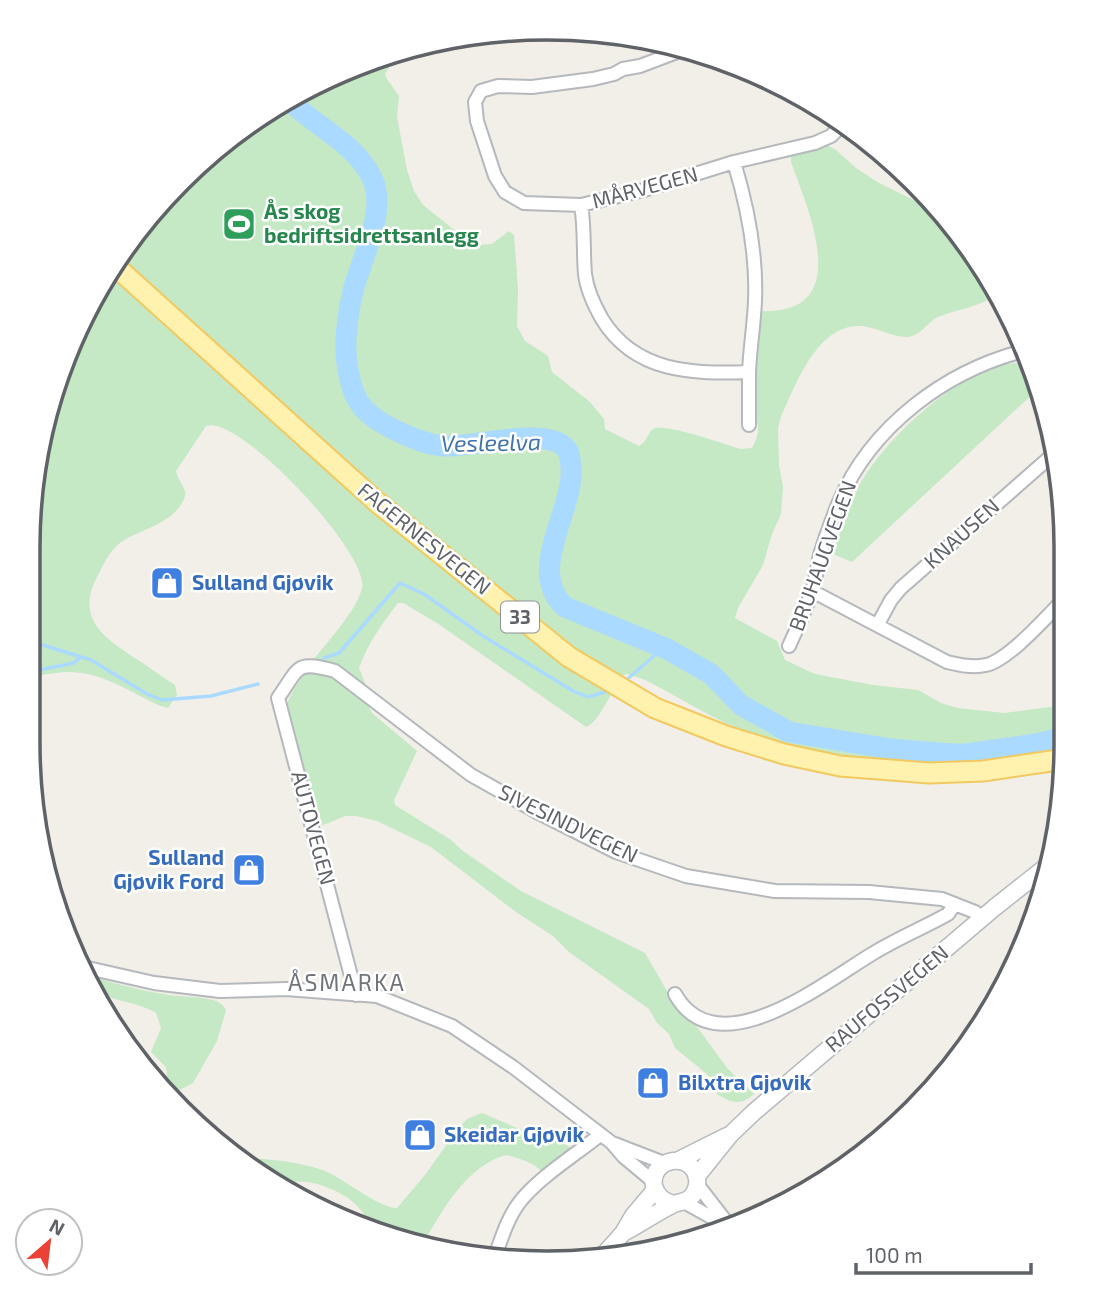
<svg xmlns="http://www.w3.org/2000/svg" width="1094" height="1291" viewBox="0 0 1094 1291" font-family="'Exo 2',sans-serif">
<rect width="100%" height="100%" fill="#f1efe8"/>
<!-- green -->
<path fill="#c5e8c5" d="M414,47L396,55L385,74L387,79L399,96L397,117L407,170L414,191L423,205L457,232L481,245L492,244L509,231L514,235L518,289L517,326L525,341L548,356L552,372L590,402L604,419L605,429L639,446C647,442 647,434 653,429C664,422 726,445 741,449L752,448C769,418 745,410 742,381C739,357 750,332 759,311C856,316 809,212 791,162V157L796,148L822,142L836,150L856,168L879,183L942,214L979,259L998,294C979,307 958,309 938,317C927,322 920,337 907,337C891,337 877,327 861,326C818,323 795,385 781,417L778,428L779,465L783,487L781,514L772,534L763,565L738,608L735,618L777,641L785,660L815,674L873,685L918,690L941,703L957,708L1004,713L1065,705V731L1047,753C971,769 901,766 825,752C799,747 772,742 747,732C714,720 676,695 643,679L627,674L622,676C612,689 600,722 586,727L437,623L403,603H398C383,622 367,645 359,668L365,683L364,698L372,713L417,751L394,800L395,805L451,840L463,851L521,891L645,953L678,1010L698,1028L727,1068L754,1094C741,1106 731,1103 717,1094L715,1084L708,1075L675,1048L669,1034L657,1023L649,1009L569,952L553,936L516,912L431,847L377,821L356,816H345L326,824L315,826L281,714C288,702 294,688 302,676C317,651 356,615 362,588C370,554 238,413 206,426L176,471C177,480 187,488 185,496C177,521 146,528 126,539C110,548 105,562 97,577C73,623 111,642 144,664C154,671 164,678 175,685L177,695L168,708L158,705C109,681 85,661 29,679L32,480L81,318L135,231L205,157L349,67Z
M1030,361L1039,388L852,562L833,554C840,532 847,509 858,488C882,442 948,381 998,366C1008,363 1020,363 1030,361Z
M87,975C113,983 141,991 169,995C183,997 198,996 213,1000C219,1002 223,1004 226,1010L217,1041L193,1083L178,1091L169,1088L166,1067L151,1052L161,1028L156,1013C134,999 101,1003 86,980Z
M482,1113L517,1128L548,1136L582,1153L551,1181C546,1177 543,1173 539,1169C530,1161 517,1158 506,1155C466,1166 443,1210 423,1243L369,1229C367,1203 332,1186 308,1182C297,1180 285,1184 274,1183C261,1181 248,1167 239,1158C263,1158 303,1162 325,1171C345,1179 378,1208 397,1208L425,1175L459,1127L467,1119Z"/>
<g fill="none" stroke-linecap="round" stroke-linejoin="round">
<!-- stream -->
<path stroke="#aadaff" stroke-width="3.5" d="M30,641L91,660L147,694L162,700L211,696L258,684
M324,658L339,653L400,583L424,594L483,636L573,691L588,697L612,690
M29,672L74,663L80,657
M624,682L663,648"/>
<!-- river -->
<path stroke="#aadaff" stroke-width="21" d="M292,103C318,128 356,144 372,178C388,210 361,259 353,291C347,317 343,344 348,370C350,383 355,399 364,409C379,425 422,445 445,446C472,448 551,424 568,451C570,454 570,462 571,466C575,510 525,571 565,607L667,649L711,674L741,705L789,732L891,749L951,754H967L1036,744L1065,737"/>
<defs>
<path id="minor" d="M685,49L640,66L623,69L614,74L593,79L532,87L498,86L481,91L475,102L477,121L495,176L505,192L524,203L581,205L644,190L734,162L815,143L831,136L844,123
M581,205C585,228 583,251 585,274C587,291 594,305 602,319C635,373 693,374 749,372C750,348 754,325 755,301C757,253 748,208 734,162
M749,425V372
M812,591L947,662C960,665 972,668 986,665C1009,660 1048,615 1066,597
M878,624L891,600L901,588L1057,451
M789,646C797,628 806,610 812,591C816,579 817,567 820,555C825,538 832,520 838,504C871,426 946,370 1027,350
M79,966L154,983L220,991L286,989L377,996L452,1026L513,1067L612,1143L624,1157L654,1182
M675,994C717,1069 825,982 872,954C896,939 923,928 948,914L955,904
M356,995L278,698C300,667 295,660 335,671L471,775L537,812L616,852L686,876L775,891L869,892L942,899L975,912L983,918
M615,1144L664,1163
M697,1184L731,1228
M684,1202L729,1227
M494,1259C501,1240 507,1219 519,1203C538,1178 575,1155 600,1135"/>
<path id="secondary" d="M679,1160L727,1136
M697,1176L730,1135L754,1112L994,908L1047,866
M623,1233C639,1225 654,1214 670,1206C676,1202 684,1203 690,1198C695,1194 698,1186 697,1179C693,1150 649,1158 654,1186C657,1196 663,1201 673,1204
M600,1259L623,1233L633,1216L655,1190"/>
<path id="primary" d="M114,265L378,503L569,657L655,708L726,736L784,754L840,766L929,773L983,771L1065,759"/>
</defs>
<!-- minor casing -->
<use href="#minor" stroke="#b5b8bc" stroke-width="16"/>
<!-- secondary casing -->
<use href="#secondary" stroke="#b6babf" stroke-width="19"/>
<!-- primary casing -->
<use href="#primary" stroke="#f2c960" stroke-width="23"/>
<!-- minor -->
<use href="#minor" stroke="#fff" stroke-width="12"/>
<!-- secondary -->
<use href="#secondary" stroke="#fff" stroke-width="16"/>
<!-- primary -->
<use href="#primary" stroke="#fff2af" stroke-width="19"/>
</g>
<!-- icons -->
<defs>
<symbol id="stadium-square" viewBox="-11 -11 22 22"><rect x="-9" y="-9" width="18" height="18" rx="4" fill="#2e9e5b" stroke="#fff"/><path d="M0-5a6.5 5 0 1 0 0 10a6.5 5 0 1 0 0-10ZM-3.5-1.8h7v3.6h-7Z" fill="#fff"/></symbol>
<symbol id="shop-square" viewBox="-11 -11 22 22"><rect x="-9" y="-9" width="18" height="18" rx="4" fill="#3f7fe0" stroke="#fff"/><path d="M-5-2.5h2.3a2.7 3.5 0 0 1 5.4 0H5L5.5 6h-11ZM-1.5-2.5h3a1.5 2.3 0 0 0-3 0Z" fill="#fff"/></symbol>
</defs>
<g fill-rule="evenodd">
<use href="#stadium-square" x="220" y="205" width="38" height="38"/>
<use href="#shop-square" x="148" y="564" width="38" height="38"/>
<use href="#shop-square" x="230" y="851" width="38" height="38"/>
<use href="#shop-square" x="634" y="1064" width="38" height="38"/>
<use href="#shop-square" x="401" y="1116" width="38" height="38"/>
</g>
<g text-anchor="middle" stroke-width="5" stroke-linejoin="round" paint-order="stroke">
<!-- shield labels -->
<rect fill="#fff" stroke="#8f9295" stroke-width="2" x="501" y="601.5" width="38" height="31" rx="5"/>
<g font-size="19" font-weight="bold" fill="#5f6368">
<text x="520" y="624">33</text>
</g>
<!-- street labels -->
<g font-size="21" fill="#5f6368" stroke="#fff">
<text transform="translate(645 188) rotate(-15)" y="7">MÅRVEGEN</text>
<text transform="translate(962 534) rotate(-42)" y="7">KNAUSEN</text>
<text transform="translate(424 539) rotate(39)" y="7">FAGERNESVEGEN</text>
<text transform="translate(823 556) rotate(-70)" y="7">BRUHAUGVEGEN</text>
<text transform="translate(568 824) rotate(26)" y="7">SIVESINDVEGEN</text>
<text transform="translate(313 828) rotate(75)" y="7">AUTOVEGEN</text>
<text transform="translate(887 999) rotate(-40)" y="7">RAUFOSSVEGEN</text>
</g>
<!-- leisure labels -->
<g font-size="21" font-weight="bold" fill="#27864d" stroke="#fff" text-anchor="start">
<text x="264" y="219">Ås skog<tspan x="264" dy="24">bedriftsidrettsanlegg</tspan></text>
</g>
<!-- shop labels -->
<g font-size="21" font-weight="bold" fill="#366cbe" stroke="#fff" text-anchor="start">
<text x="192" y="590">Sulland Gjøvik</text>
<text x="224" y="865" text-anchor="end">Sulland<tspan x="224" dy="24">Gjøvik Ford</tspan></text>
<text x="678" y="1090">Bilxtra Gjøvik</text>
<text x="444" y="1142">Skeidar Gjøvik</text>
</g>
<!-- water labels -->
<g font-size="23" font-style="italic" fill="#4174aa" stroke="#fff">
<text transform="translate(491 443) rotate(-1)" y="8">Vesleelva</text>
</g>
<!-- neighbourhood labels -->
<g font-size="23" letter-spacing="2" fill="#70757a" stroke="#fff">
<text x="347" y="991">ÅSMARKA</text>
</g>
</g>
<!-- crop -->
<path d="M0 0H1094V1291H0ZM547 40H547A507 507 0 0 1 1054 547V744A507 507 0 0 1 547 1251H547A507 507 0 0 1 40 744V547A507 507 0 0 1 547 40Z" fill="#fff" fill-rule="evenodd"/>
<path fill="none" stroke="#5f6368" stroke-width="3.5" d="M547 40H547A507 507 0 0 1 1054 547V744A507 507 0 0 1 547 1251H547A507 507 0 0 1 40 744V547A507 507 0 0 1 547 40Z"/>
<!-- north arrow -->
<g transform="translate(49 1242) rotate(28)"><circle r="33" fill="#ffffff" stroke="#bfc1c3" stroke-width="2"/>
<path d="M0-5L12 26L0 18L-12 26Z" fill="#ea4335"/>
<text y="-10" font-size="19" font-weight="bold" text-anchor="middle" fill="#5f6368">N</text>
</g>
<!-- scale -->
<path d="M856 1263v10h175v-10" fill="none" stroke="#5f6368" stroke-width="3.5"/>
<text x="866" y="1263" font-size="21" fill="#5f6368" stroke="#ffffff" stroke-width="5" paint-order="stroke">100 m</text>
</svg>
